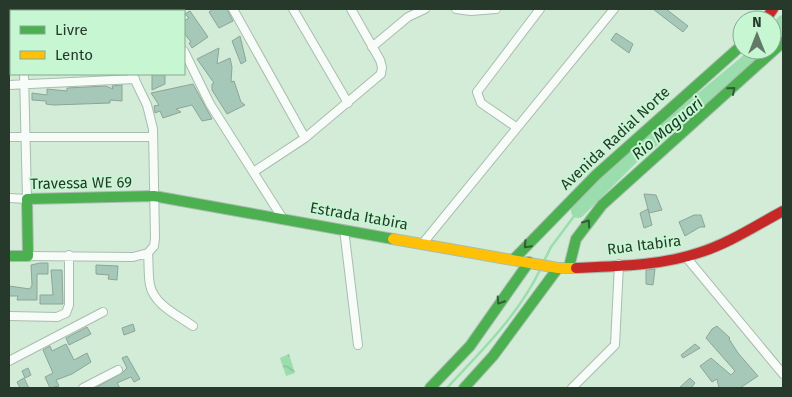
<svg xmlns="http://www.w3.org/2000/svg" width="792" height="397" viewBox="0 0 792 397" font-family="'Fira Sans',sans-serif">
<defs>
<pattern id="water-waves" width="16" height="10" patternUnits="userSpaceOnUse" patternTransform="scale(1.25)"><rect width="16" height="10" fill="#9bddad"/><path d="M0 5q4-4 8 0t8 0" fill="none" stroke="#85be95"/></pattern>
</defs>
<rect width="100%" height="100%" fill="#d2ecd8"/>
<!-- water -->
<path fill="url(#water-waves)" d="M289,354L295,373L286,376L280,358Z"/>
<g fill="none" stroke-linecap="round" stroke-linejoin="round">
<!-- stream -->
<path stroke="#9bddad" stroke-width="2.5" d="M543,263L551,247L578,211
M447,388C482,350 518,316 541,268"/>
<!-- river -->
<path stroke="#9bddad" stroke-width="14" d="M772,40L783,22
M578,211L632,157L761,50"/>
</g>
<!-- building -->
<path fill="#a5c8b8" stroke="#8ea498" d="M213,9H227L233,21L219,28L209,12Z
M653,9H666L688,26L683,32Z
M190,11L208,37L192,48L189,43L191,42L184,33V21L189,18L185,14Z
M616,33L633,44L629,53L611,40Z
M240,36L246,61L241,64L232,41Z
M219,48L217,64L230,58L232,67L231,82L234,81L241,102L245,105L227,114L212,90V84L214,83L197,59Z
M152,74H165V84L152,90Z
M193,84L212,119L202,121L192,105L176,109L181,112L163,118L160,111L155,113L154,106L159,105L151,93Z
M122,85V101L110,100V103L54,105L46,104V101L32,100V93L47,95V89L67,91V88L106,86L113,89L112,86Z
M644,194L656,195L662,210L649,213Z
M648,209L652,225L644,228L640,213Z
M694,215H701L705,227H700L685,236L679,222Z
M40,263H48V274H37V300H17L18,296H9V286L30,289L32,285L31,265Z
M96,265L118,266L117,280L108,279L109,275L96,274Z
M655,269L653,285L646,284V270Z
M51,270H62L63,304H40V295H53Z
M133,324L135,331L124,335L122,328Z
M717,326L730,338L729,339L738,353L758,376L740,388H719L717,379L712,382L700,366L711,358L731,375L735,371L706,338L712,329Z
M87,327L91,334L69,345L66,338Z
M66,344L74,360L87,353L91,362L72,374L56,380L59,386L50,388L45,377L53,373L43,350L50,346L52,351Z
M695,344L700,348L683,358L681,355Z
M127,356L140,379L134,382L131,377L117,383L120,388H95L122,373L127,368L122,358Z
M28,368L31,375L25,378L22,371Z
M24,378L29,388H20L17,382Z
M690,378L695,383L691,388H679Z"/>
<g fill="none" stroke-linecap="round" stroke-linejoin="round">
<defs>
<path id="street" d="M24,9V11
M93,9L94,11
M162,9L164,11
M233,9L305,138
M293,9L348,103
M456,9L471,11L496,9
M9,28H11
M372,47L408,17L425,9
M184,51L210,104L283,219
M132,74L147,105L153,129L155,238L154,246L148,253C149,264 148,275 150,285C154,305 179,316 193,326
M9,85L135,79
M516,127L481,103L477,92L540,9
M9,137H152
M255,171L305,138L381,74L382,67L380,60L351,9
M9,198L27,199L24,74
M344,229L358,345
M423,243L614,9
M28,256L133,257L148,253
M686,257L783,374
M9,316L57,317L66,313L69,305V255
M9,361L103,312
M83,388L118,370
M572,388L615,345L619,264"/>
<path id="fast" d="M9,256H28L27,199L154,196L393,239
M514,259L596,175L742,45
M569,267L576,239L602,205L783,42
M430,388L470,346L529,262
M464,388L493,356L558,268"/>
<path id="slow" d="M393,239L558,268H576"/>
<path id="jam" d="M765,20L773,9
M576,268C616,266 659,266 698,253C728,244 755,226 783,211"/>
</defs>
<!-- street casing -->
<use href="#street" stroke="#a9bdae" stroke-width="10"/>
<!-- fast casing -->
<use href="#fast" stroke="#a9bdae" stroke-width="12"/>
<!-- slow casing -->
<use href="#slow" stroke="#a9bdae" stroke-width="12"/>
<!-- jam casing -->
<use href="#jam" stroke="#a9bdae" stroke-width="12"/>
<!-- street -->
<use href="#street" stroke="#f8fcf9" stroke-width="8"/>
<!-- fast -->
<use href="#fast" stroke="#4caf50" stroke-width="10"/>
<!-- slow -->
<use href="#slow" stroke="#ffc107" stroke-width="10"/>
<!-- jam -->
<use href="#jam" stroke="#c62828" stroke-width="10"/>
</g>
<!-- one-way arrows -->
<defs><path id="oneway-chevron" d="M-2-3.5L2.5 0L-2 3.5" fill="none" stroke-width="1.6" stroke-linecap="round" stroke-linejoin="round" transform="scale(1.25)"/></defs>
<g stroke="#315c36">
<use href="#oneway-chevron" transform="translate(732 90) rotate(-41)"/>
<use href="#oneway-chevron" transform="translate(587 223) rotate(-55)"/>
<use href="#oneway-chevron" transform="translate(527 245) rotate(133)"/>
<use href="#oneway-chevron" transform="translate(500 301) rotate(123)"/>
</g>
<g text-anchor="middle" stroke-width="4" stroke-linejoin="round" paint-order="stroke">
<!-- street labels -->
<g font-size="15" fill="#26392b" stroke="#c7f6d2">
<text transform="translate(615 138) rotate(-43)" y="5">Avenida Radial Norte</text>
<text transform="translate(81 183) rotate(-1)" y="5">Travessa WE 69</text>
<text transform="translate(359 216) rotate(10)" y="5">Estrada Itabira</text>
<text transform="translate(644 245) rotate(-7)" y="5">Rua Itabira</text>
</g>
<!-- water labels -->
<g font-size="16" font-style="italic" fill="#14371f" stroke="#c7f6d2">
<text transform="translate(667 128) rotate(-40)" y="6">Rio Maguari</text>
</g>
</g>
<!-- border -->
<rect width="792" height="397" fill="none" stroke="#26392b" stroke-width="20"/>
<!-- legend -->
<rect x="10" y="10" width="175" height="65" fill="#c7f6d2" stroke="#87aa8f"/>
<rect x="20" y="26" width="25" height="8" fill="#4caf50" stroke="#87aa8f"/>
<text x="55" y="35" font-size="15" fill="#26392b">Livre</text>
<rect x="20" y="51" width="25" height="8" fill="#ffc107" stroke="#87aa8f"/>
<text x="55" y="60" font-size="15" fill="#26392b">Lento</text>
<!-- north arrow -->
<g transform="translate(757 35)"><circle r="24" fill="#c7f6d2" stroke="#87aa8f"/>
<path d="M0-4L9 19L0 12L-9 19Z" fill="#627868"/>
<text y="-8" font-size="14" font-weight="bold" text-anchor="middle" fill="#26392b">N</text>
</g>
</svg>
